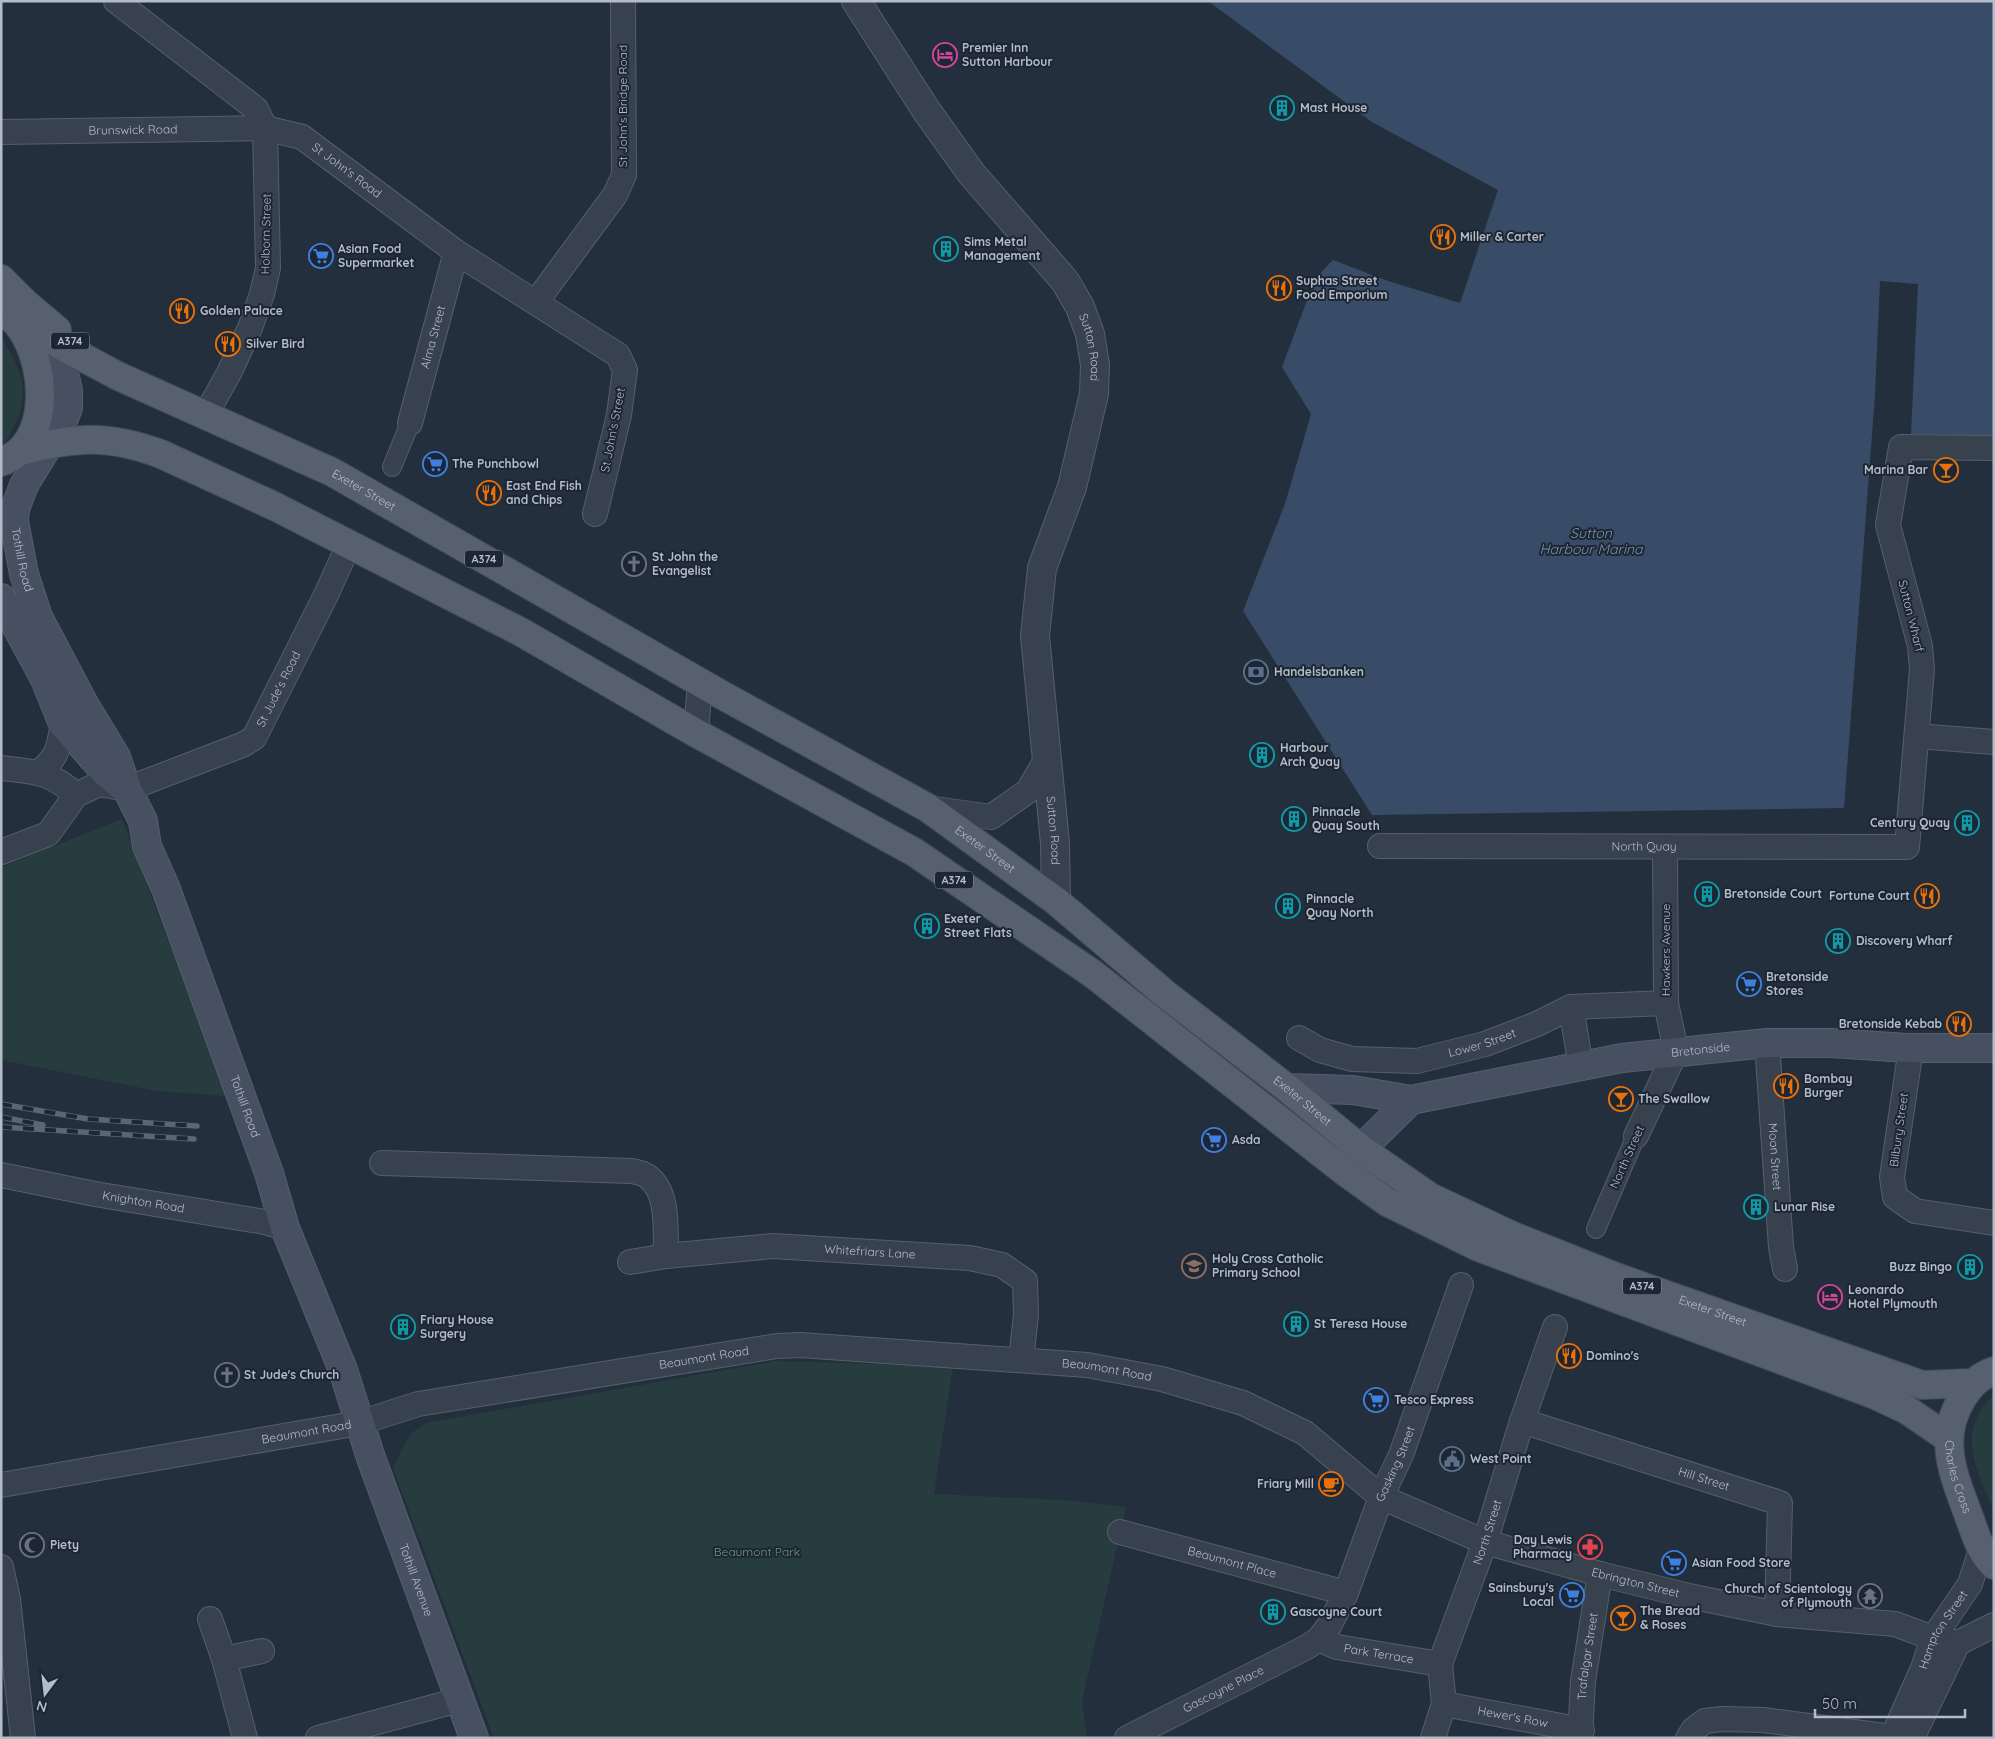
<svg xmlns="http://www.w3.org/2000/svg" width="1995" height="1739" viewBox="0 0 1995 1739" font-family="Quicksand,sans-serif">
<rect width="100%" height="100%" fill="#242f3e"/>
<!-- green -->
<path fill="#263c3f" d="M1,338C31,381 30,406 1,448Z
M122,819L227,1096L157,1091L1,1060V867Z
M776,1361L953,1366L934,1494L1062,1500L1126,1507L1082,1701L1087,1738H494L393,1468L410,1434L426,1423Z
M1994,1396V1511C1980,1478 1960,1444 1981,1410C1985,1404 1988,1399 1994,1396Z"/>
<!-- water -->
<path fill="#394c67" d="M1208,1H1994V436L1911,434L1918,284L1880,281L1875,394L1844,808L1372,815L1243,611L1285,504L1311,414L1282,367L1315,279L1333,260L1388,281L1460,303L1498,190L1372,122Z"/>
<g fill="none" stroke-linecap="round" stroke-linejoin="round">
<defs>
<path id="pedestrian" d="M392,467L410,423
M1596,1229L1636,1136"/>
<g id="minor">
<path d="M116,1L256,109L265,128L268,268L262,294L250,328L229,373L205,416"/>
<path id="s1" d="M1,132L265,128L302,137L456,252L618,355L625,370L619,415L595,514"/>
<path d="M536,302L615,195L624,175L623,1"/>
<path id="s2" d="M410,423L456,252"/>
<path d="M696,733L700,682"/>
<path d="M1917,736L1994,742"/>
<path d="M1,768C36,772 49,771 76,795"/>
<path d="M39,772C59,756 58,748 63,724"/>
<path d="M928,808L991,817L1028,791L1046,760"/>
<path id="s3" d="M1380,846L1907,847L1922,669L1920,646L1888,525L1901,447L1994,448"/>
<path id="s4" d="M1,852L48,834L76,795L99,784L127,789L242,745L254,738L326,595L349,544"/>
<path d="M1571,1007L1581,1067"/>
<path id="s5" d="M1299,1038L1320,1050L1352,1059L1417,1061L1485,1044L1537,1024L1571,1007L1666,1003"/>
<path id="s6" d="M1767,1043L1781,1247L1785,1269"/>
<path d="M1911,1048L1892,1177L1895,1197L1915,1211L1994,1223"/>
<path d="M1636,1136L1676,1051L1666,1003L1665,847"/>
<path d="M382,1163L632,1171C637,1172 643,1173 647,1176C670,1192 665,1231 666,1256"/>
<path id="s7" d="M1,1175L95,1194L265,1222L285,1228"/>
<path id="s8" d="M630,1262L666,1256L773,1246L970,1258L1002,1265L1025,1281L1026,1315L1021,1360"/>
<path id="s9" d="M1522,1421L1780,1503L1777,1614"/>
<path id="s10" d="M1,1485L359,1423L418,1404L777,1346L800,1345L1087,1365L1162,1379L1243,1403L1305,1433L1381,1497L1485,1542L1600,1574L1689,1596L1777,1614L1895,1624L1933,1638L1958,1643"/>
<path id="s11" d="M1120,1532L1346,1593"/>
<path d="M1,1567L8,1599L23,1738"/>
<path d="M210,1619L224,1659L245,1738"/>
<path id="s12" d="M1319,1639L1337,1647L1440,1664"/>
<path d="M224,1659L262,1651"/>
<path id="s13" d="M1444,1704L1582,1730"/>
<path d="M318,1738L459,1700"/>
<path id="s14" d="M1127,1738L1307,1647L1319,1639L1329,1626L1346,1593L1381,1497L1401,1455L1461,1285"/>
<path id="s15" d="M1433,1738L1444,1704L1440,1664L1485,1542L1522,1421L1555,1327"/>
<path id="s16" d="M1580,1738L1583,1681L1600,1574"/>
<path d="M1688,1738L1694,1729L1705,1721L1722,1719L1763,1720L1892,1737"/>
<path id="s17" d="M1892,1738L1923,1668L1933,1638L1970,1584L1981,1550"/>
<path d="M1912,1738L1958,1643L1994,1625"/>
</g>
<g id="tertiary">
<path id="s18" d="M856,1L926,110L971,173L1065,281L1080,307L1090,334L1095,365L1094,394L1072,487L1042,568L1035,636L1055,843L1056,901"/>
</g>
<g id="secondary">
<path id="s19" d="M26,336L43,348L56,361L65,377L68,390V408L61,425L24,485L15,509L14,521L24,574L38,617L84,704L116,757L127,789L143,821L147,846L166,889L269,1173L285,1228L343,1370L371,1458L474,1738"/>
<path d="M1,598L45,679L63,724L106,773L123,787"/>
<path id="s20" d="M1287,1088L1353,1090L1411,1100L1622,1058L1767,1043H1832L1907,1048H1994"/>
<path d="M1347,1167L1361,1149L1411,1100"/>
</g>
<g id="primary">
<path d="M1,279L25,303L57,330"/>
<path d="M1,307C10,316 20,325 26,337C46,374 50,444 1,462"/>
<path id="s21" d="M15,321L118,376L332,472L722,695L928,808L1056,901L1164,993L1287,1088L1361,1149L1430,1197L1513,1236L1616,1277L1922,1385L1972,1383"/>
<path d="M20,451C75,437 107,434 161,454L274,506L521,632L696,733L914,852L1093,974L1344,1171L1387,1202L1478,1247L1875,1395L1907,1410L1948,1438"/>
<path id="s22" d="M1994,1371C1979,1376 1971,1385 1963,1397C1937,1438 1953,1473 1968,1514C1975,1532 1979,1551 1994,1565"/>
</g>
</defs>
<!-- pedestrian casing -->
<use href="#pedestrian" stroke="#565f6c" stroke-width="20"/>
<!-- minor casing -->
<use href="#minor" stroke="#565f6c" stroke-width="26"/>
<!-- tertiary casing -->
<use href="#tertiary" stroke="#565f6c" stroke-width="30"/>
<!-- secondary casing -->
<use href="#secondary" stroke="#565f6c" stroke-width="30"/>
<!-- primary casing -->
<use href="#primary" stroke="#414a57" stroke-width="30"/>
<!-- pedestrian -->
<use href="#pedestrian" stroke="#38414e" stroke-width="18"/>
<!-- minor -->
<use href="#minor" stroke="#38414e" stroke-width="24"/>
<!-- tertiary -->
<use href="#tertiary" stroke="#38414e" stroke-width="28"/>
<!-- secondary -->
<use href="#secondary" stroke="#465061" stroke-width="28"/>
<!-- primary -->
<use href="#primary" stroke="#56606e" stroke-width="28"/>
<defs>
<path id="rail" d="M1,1104L88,1119L197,1126
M1,1117L43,1125
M1,1127L194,1139"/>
</defs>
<!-- rail casing -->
<use href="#rail" stroke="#5a6575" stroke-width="5.5"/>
<!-- rail -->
<use href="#rail" stroke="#1d2633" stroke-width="4" stroke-dasharray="11" stroke-linecap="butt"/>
</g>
<!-- icons -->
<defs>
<symbol id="hotel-ring" viewBox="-11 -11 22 22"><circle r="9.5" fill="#1d2633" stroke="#d1479c" stroke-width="1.5"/><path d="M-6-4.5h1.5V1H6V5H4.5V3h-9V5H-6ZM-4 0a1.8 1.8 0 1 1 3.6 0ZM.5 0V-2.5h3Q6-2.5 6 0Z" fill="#d1479c"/></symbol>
<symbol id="building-ring" viewBox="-11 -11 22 22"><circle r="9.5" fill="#1d2633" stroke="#0f9aa8" stroke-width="1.5"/><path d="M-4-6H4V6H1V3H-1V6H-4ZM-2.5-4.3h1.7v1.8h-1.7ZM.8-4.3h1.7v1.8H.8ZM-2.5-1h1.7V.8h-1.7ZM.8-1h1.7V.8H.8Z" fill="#0f9aa8"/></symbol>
<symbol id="restaurant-ring" viewBox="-11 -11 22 22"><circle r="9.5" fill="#1d2633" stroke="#e8710a" stroke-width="1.5"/><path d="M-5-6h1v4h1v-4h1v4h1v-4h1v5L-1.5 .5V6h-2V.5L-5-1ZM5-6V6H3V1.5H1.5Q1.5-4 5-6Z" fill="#e8710a"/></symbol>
<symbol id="supermarket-ring" viewBox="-11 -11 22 22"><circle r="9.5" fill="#1d2633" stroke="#3f7fe0" stroke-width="1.5"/><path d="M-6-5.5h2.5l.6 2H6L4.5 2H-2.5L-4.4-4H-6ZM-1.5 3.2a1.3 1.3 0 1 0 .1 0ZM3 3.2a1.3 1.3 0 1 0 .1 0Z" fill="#3f7fe0"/></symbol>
<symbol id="bar-ring" viewBox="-11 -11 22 22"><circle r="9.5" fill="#1d2633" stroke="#e8710a" stroke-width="1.5"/><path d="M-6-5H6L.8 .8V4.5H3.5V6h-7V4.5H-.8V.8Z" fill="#e8710a"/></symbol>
<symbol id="church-ring" viewBox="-11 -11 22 22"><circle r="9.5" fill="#1d2633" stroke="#6b7280" stroke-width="1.5"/><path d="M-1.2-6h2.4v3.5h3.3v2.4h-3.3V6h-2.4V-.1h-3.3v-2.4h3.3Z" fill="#6b7280"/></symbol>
<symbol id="bank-ring" viewBox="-11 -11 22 22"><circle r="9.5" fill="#1d2633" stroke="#5c6f8a" stroke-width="1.5"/><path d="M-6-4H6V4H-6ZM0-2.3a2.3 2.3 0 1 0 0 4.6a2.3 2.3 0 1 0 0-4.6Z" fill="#5c6f8a"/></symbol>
<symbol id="school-ring" viewBox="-11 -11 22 22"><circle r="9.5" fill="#1d2633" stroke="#8d6e63" stroke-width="1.5"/><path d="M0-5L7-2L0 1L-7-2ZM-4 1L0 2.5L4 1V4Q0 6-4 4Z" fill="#8d6e63"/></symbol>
<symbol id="civic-ring" viewBox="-11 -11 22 22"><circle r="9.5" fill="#1d2633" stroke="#5c6f8a" stroke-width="1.5"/><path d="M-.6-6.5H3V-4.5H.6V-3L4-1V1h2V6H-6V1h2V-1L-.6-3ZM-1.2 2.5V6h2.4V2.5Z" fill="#5c6f8a"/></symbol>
<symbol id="cafe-ring" viewBox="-11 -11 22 22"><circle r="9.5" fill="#1d2633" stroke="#e8710a" stroke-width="1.5"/><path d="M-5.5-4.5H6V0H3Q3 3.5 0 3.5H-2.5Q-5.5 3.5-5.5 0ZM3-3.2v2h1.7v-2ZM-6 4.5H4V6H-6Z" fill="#e8710a"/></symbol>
<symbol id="mosque-ring" viewBox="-11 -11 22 22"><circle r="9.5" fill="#1d2633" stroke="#6b7280" stroke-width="1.5"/><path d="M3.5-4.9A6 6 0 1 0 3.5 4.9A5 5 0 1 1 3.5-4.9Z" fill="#6b7280"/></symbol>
<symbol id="pharmacy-ring" viewBox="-11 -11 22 22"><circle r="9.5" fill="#1d2633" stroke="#e0444e" stroke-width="1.5"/><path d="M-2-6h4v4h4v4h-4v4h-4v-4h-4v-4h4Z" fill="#e0444e"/></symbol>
<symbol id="temple-ring" viewBox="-11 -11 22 22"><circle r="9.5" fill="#1d2633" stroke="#6b7280" stroke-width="1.5"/><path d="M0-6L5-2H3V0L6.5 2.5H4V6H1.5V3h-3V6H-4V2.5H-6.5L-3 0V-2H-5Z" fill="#6b7280"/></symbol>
</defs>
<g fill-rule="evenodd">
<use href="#hotel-ring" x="931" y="41" width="28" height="28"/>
<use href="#building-ring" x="1268" y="94" width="28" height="28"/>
<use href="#restaurant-ring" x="1429" y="223" width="28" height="28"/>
<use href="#building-ring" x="932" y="235" width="28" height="28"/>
<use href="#supermarket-ring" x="307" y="242" width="28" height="28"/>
<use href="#restaurant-ring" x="1265" y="274" width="28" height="28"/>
<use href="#restaurant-ring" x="168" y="297" width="28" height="28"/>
<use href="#restaurant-ring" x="214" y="330" width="28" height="28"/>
<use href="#supermarket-ring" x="421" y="450" width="28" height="28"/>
<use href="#bar-ring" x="1932" y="456" width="28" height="28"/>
<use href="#restaurant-ring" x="475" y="479" width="28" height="28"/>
<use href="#church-ring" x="620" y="550" width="28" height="28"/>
<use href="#bank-ring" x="1242" y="658" width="28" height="28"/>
<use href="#building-ring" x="1248" y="741" width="28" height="28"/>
<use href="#building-ring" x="1280" y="805" width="28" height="28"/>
<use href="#building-ring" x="1953" y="809" width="28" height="28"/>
<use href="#building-ring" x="1693" y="880" width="28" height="28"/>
<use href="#restaurant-ring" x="1913" y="882" width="28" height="28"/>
<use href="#building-ring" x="1274" y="892" width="28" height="28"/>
<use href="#building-ring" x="913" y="912" width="28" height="28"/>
<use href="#building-ring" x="1824" y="927" width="28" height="28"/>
<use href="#supermarket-ring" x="1735" y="970" width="28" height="28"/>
<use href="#restaurant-ring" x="1945" y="1010" width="28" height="28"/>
<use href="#restaurant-ring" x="1772" y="1072" width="28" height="28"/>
<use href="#bar-ring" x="1607" y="1085" width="28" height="28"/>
<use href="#supermarket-ring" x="1200" y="1126" width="28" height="28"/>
<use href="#building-ring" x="1742" y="1193" width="28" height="28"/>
<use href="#school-ring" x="1180" y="1252" width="28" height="28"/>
<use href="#building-ring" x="1956" y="1253" width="28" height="28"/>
<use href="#hotel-ring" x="1816" y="1283" width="28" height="28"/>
<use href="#building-ring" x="1282" y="1310" width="28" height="28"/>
<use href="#building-ring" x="389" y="1313" width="28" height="28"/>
<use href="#restaurant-ring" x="1555" y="1342" width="28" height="28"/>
<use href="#church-ring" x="213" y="1361" width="28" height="28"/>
<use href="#supermarket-ring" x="1362" y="1386" width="28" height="28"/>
<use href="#civic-ring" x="1438" y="1445" width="28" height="28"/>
<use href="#cafe-ring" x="1317" y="1470" width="28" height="28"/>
<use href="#mosque-ring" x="18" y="1531" width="28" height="28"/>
<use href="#pharmacy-ring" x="1576" y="1533" width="28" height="28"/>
<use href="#supermarket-ring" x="1660" y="1549" width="28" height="28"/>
<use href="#supermarket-ring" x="1558" y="1581" width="28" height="28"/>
<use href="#temple-ring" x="1856" y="1582" width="28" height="28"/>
<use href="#building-ring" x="1259" y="1598" width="28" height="28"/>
<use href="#bar-ring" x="1609" y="1604" width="28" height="28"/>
</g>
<g text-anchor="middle" stroke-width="4" stroke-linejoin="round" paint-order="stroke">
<!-- shield labels -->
<g fill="#1d2633" stroke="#878f9c" stroke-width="1">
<rect x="51" y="332.5" width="38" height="17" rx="4"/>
<rect x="465" y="550.5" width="38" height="17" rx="4"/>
<rect x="935" y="871.5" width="38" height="17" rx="4"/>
<rect x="1623" y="1277.5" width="38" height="17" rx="4"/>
</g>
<g font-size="11" font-weight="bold" fill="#b4bcc9">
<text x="70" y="345">A374</text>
<text x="484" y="563">A374</text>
<text x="954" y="884">A374</text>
<text x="1642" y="1290">A374</text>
</g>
<!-- poi labels -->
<g font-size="12" font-weight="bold" fill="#b4bcc9" stroke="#1d2633" text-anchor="start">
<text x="962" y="52">Premier Inn<tspan x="962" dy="14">Sutton Harbour</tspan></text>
<text x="1300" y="112">Mast House</text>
<text x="1460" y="241">Miller &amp; Carter</text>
<text x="964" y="246">Sims Metal<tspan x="964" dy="14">Management</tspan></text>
<text x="338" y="253">Asian Food<tspan x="338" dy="14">Supermarket</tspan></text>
<text x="1296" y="285">Suphas Street<tspan x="1296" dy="14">Food Emporium</tspan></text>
<text x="200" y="315">Golden Palace</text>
<text x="246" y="348">Silver Bird</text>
<text x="452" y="468">The Punchbowl</text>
<text x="1928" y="474" text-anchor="end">Marina Bar</text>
<text x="506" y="490">East End Fish<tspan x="506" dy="14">and Chips</tspan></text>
<text x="652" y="561">St John the<tspan x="652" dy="14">Evangelist</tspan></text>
<text x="1274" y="676">Handelsbanken</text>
<text x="1280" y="752">Harbour<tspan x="1280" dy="14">Arch Quay</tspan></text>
<text x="1312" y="816">Pinnacle<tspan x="1312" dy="14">Quay South</tspan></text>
<text x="1950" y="827" text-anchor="end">Century Quay</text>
<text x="1724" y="898">Bretonside Court</text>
<text x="1910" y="900" text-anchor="end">Fortune Court</text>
<text x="1306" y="903">Pinnacle<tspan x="1306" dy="14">Quay North</tspan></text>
<text x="944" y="923">Exeter<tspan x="944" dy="14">Street Flats</tspan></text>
<text x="1856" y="945">Discovery Wharf</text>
<text x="1766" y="981">Bretonside<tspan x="1766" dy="14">Stores</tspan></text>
<text x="1942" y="1028" text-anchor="end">Bretonside Kebab</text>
<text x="1804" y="1083">Bombay<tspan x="1804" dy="14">Burger</tspan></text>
<text x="1638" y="1103">The Swallow</text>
<text x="1232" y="1144">Asda</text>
<text x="1774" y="1211">Lunar Rise</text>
<text x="1212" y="1263">Holy Cross Catholic<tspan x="1212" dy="14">Primary School</tspan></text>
<text x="1952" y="1271" text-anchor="end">Buzz Bingo</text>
<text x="1848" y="1294">Leonardo<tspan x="1848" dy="14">Hotel Plymouth</tspan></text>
<text x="420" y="1324">Friary House<tspan x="420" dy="14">Surgery</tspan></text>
<text x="1314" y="1328">St Teresa House</text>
<text x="1586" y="1360">Domino's</text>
<text x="244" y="1379">St Jude's Church</text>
<text x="1394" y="1404">Tesco Express</text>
<text x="1470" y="1463">West Point</text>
<text x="1314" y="1488" text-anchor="end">Friary Mill</text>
<text x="1572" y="1544" text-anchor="end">Day Lewis<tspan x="1572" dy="14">Pharmacy</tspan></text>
<text x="50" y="1549">Piety</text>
<text x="1692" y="1567">Asian Food Store</text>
<text x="1554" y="1592" text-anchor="end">Sainsbury's<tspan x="1554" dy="14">Local</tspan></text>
<text x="1852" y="1593" text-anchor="end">Church of Scientology<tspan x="1852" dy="14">of Plymouth</tspan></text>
<text x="1640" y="1615">The Bread<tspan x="1640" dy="14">&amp; Roses</tspan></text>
<text x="1290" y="1616">Gascoyne Court</text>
</g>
<!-- street labels -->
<g font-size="12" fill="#b4bcc9" stroke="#1d2633">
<text transform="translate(623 106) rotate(-90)" y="4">St John's Bridge Road</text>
<text dy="4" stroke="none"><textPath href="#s1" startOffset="132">Brunswick Road</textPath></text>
<text dy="4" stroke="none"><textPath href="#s1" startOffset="358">St John's Road</textPath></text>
<text transform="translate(266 234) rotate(-89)" y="4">Holborn Street</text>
<text dy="4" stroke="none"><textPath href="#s2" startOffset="89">Alma Street</textPath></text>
<text dy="4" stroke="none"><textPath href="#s18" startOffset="422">Sutton Road</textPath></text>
<text transform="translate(613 430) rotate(-79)" y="4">St John's Street</text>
<text dy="4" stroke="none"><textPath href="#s21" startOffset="388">Exeter Street</textPath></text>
<text dy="4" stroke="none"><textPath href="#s19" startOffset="255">Tothill Road</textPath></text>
<text transform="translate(1911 616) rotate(76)" y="4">Sutton Wharf</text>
<text dy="4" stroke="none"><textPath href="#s4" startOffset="344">St Jude's Road</textPath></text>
<text dy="4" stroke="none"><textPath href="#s18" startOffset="915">Sutton Road</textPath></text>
<text dy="4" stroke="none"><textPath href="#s3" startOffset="264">North Quay</textPath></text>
<text dy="4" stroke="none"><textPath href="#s21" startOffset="1106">Exeter Street</textPath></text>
<text transform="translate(1666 950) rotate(-90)" y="4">Hawkers Avenue</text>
<text dy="4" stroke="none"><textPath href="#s5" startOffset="190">Lower Street</textPath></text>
<text dy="4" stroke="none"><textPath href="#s20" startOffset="419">Bretonside</textPath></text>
<text dy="4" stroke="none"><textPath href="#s21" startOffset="1511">Exeter Street</textPath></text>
<text dy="4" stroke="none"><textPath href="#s19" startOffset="848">Tothill Road</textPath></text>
<text transform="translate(1899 1130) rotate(-82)" y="4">Bilbury Street</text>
<text dy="4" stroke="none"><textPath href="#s6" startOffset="114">Moon Street</textPath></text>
<text transform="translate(1627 1157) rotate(-66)" y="4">North Street</text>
<text dy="4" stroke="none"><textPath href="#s7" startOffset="145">Knighton Road</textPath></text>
<text dy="4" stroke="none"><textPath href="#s8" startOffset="241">Whitefriars Lane</textPath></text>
<text dy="4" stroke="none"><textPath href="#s21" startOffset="1976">Exeter Street</textPath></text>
<text dy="4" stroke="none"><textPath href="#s10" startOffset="715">Beaumont Road</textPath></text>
<text dy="4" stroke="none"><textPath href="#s10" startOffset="1120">Beaumont Road</textPath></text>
<text dy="4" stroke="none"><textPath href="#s10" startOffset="310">Beaumont Road</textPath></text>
<text dy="4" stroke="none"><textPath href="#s14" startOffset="408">Gasking Street</textPath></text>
<text dy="4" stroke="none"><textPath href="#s22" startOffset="125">Charles Cross</textPath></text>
<text dy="4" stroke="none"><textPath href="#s9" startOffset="191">Hill Street</textPath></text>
<text dy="4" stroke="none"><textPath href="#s15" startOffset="216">North Street</textPath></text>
<text dy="4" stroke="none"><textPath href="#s11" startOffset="116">Beaumont Place</textPath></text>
<text dy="4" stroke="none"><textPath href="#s19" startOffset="1352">Tothill Avenue</textPath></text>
<text dy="4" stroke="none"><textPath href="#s10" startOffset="1698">Ebrington Street</textPath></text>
<text dy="4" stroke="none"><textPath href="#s17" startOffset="120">Hampton Street</textPath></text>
<text dy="4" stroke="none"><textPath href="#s12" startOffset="62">Park Terrace</textPath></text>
<text dy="4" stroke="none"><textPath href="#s16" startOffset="82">Trafalgar Street</textPath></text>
<text dy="4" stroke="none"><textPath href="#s14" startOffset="108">Gascoyne Place</textPath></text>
<text dy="4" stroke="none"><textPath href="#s13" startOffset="70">Hewer's Row</textPath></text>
</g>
<!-- park labels -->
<g font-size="12" fill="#6b9a76" stroke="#1d2633">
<text x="757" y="1556">Beaumont Park</text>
</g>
<!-- water labels -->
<g font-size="14" font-style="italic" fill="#7c92b1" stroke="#1d2633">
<text x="1591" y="538">Sutton<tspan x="1591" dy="16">Harbour Marina</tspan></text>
</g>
</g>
<!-- border -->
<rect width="1995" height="1739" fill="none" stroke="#b4bcc9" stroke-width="5"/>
<!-- north arrow -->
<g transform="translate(45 1694) rotate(195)" stroke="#1d2633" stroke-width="4" paint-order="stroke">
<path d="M0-4L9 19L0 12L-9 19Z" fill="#b4bcc9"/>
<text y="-8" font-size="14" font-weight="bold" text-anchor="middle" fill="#b4bcc9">N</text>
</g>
<!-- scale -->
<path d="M1815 1709v8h150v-8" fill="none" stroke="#b4bcc9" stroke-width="2.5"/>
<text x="1822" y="1709" font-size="15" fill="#b4bcc9" stroke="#1d2633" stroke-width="4" paint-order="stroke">50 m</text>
</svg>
